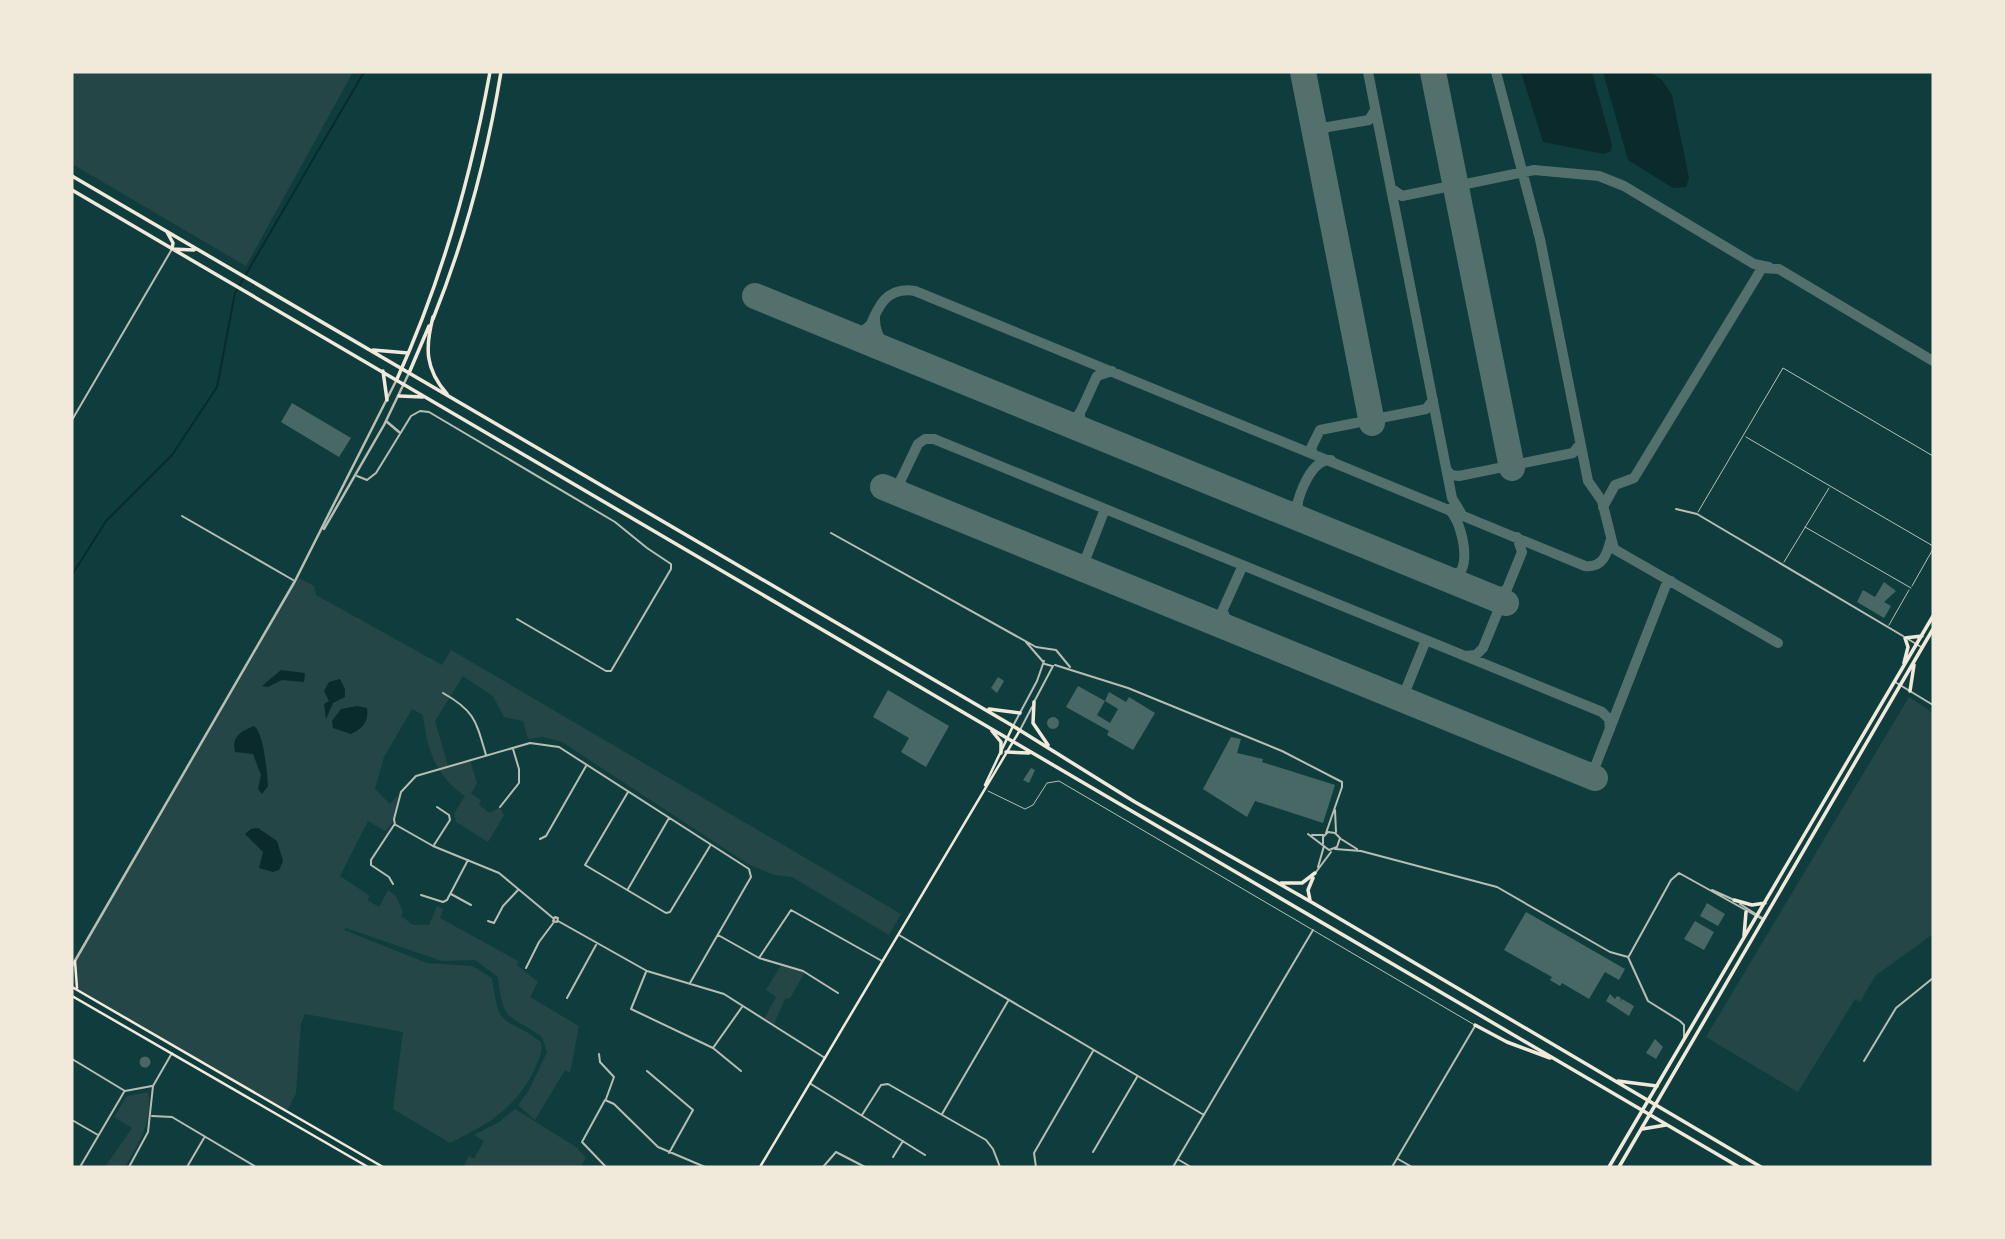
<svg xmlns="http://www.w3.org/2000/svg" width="2005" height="1239" viewBox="0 0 2005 1239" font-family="'Open Sans',sans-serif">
<rect width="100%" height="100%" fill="#0f3d3e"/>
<!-- green -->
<path fill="#244646" d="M72,72H353L246,266L72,164Z
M297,577L314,586L316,595L442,665L451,650L901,914L889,935L792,877L774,875L748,864L562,742L543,737L528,739L523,721L504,717L493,696L463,676L435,721L448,766L470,760L477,783L471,794L481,800L479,805L490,813L500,807L504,815L488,842L456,822L454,814L465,796C436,776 427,750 423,715L412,709L384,757L375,789L390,804L398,795L392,823L385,831L368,821L340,876L370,896L367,900L379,907L388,890L396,896L403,912L401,916L413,925H429L437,906L443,909L440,918L518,961L517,965L538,982L530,997L579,1026L570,1073L565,1070L535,1120L518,1105L528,1092L547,1052L542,1037C508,1013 503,1023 498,977L475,960L442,961L346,928L344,930L427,963L472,966L492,978C500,1035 504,1013 541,1042C543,1052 539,1059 535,1068C516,1109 488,1124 450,1143L393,1109L403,1032L305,1014L301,1023L296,1093L287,1111L72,986V964Z
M1909,697L1933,713V934L1875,976L1860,1002L1855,999L1798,1092L1706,1037Z
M781,965L805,972L790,998L785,999L773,1026L764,1019L776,997L766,990Z
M148,1092C153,1121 139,1143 125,1167H105L132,1128L114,1117L127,1096Z
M515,1109L576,1147L586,1158L580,1167H463L469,1156L474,1159L484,1141L474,1135L499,1122Z"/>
<!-- water -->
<path fill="#0a2a2b" d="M1521,72H1592L1612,145L1611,151L1604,154L1543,142Z
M1603,72H1650L1662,80L1672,95L1689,178L1686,187L1673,188L1628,160Z
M281,670L305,673L304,682L282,680L268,687L262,686Z
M340,679L345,689V697L333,703L326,719L324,704L329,701L324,691L329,682Z
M357,706L367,708C369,722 362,729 351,734L333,728L332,721L341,709Z
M254,726C264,733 267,772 268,786L262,794L258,789L261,775L253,754L235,752C231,737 241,731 254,726Z
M258,828L277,841L283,861L279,870L273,872L259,868L263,852L245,834L251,829Z"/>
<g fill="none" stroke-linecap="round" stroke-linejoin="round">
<!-- stream -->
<path stroke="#0a2a2b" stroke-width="2" d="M72,575L106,521L172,455L217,387L235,293L364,72"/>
<!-- taxiway -->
<path stroke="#53706d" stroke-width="10" d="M1368,72L1452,498L1461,513
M1496,72L1540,239L1588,481L1602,501L1614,549L1778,643
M1308,101L1314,121L1322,128L1369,120L1375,110
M1320,161L1317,138L1326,128
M1391,188L1402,196L1446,187L1453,177L1450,156
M1462,216L1458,193L1466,184L1534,170L1599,176L1624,186L1754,264L1769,267
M809,318C828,326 854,344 871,324
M875,318C874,349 903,356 926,366
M868,331C877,309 885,286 915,291L1585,566C1603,568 1607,554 1611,539
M1026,407C1083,429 1072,428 1097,376L1112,371
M1080,414C1079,435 1110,441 1126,448
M1360,422L1369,413L1367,394
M1506,440L1511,458L1522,463
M1313,453L1311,448L1320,430L1426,409L1433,400
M1331,460C1311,459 1299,494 1296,510L1302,519L1343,537
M1447,470L1451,475L1459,476L1573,453L1580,444
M901,479C900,498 918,501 932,507
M895,492L918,444L925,439H934L1602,712L1609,719L1610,729
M1242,495L1283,511L1298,504
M1603,507L1615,485L1634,478L1762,268L1779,269L1933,361
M1409,563L1446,578L1461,571C1469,555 1461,522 1449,509
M1082,568L1105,509
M1458,583L1491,596L1506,590
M1223,611L1228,626L1248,636
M1189,612L1209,619L1220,616L1243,565
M1465,656L1476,655L1483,648L1522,552L1517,537
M1402,699L1426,640
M1579,772L1589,771L1596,764
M1591,777L1666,585L1671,581"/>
<!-- runway -->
<path stroke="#53706d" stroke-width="26" d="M1303,72L1372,423
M1433,72L1512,468
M755,296L1506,603
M883,487L1595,778"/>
</g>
<!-- building -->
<path fill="#486865" d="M292,403L351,438L339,457L281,422Z
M1884,582L1896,591L1884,602L1891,606L1884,618L1857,602L1863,590L1875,597Z
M998,677L1004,681L997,693L991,688Z
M1078,686L1105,701L1097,715L1110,723L1118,709L1105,701L1109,692L1126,702L1129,697L1155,713L1133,750L1107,735L1109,731L1066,707Z
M888,690L949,726L926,767L901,752L909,738L873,717Z
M1047 723a6 6 0 1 1 12 0a6 6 0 1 1-12 0Z
M1231,737L1241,739L1237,753L1263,759L1262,762L1335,785L1323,823L1255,801L1247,817L1203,789Z
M1031,768L1035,770L1029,783L1023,780Z
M1707,903L1725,914L1718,926L1700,916Z
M1526,912L1625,969L1619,980L1605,972L1589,999L1562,983L1560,986L1550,980L1552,977L1504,950Z
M1695,921L1714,932L1704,950L1684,939Z
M1610,994L1615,999L1617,996L1621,998L1620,1002L1622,999L1634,1006L1629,1016L1606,1001Z
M1655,1039L1663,1047L1656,1059L1646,1053Z
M139.5 1062a5.5 5.5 0 1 1 11 0a5.5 5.5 0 1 1-11 0Z"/>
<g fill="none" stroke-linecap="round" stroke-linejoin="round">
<!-- path -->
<path stroke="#f1e9da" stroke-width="1" d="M1931,72L1933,74"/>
<!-- service -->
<path stroke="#b8beb3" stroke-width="1" d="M1746,437L1933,546
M1698,512L1783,368L1933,456
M1805,527L1911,588
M1784,562L1829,488
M1912,586L1933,549
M1889,625L1909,590
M988,791L1025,809L1033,805L1047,783L1059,781L1473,1024"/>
<!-- minor -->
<path stroke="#b8beb3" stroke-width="2" d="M72,420L172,249
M357,476L367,480L376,473L411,416L420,411L429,412L615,522L647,548L671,564V569L611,671H606L517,619
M1676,509L1697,514L1903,636
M182,516L293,580
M831,533L1036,647L1056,650L1070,667
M1908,639L1921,647
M1026,642L1045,664L1052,666
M1055,665L1128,688L1282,751L1342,782V787L1326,833
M1895,682L1933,705
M443,693C475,711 476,721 486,755
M1034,702L1053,666
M1013,726L1037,681L1044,661
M1020,730L1032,707
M628,792L585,865L666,913L670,912L710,846
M500,807L519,783V769L513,749
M1335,810L1336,832
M395,825L394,819L401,792L416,776L530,743L559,747L749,869L751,877L690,983
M396,825L433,846L499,873L553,918
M1308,834L1329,850L1337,847L1340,838L1335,833L1328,832L1323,837V844
M1312,835H1323
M540,839L546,836L586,766
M1341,839L1357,849
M434,845L450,820L449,815L437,807
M1335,849L1361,851L1497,887L1610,952L1628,957L1648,1001L1680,1021L1684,1025V1037
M1318,867L1324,846
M1316,872L1331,852
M393,884L389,877L371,865V860L394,825
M628,889L669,818
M1712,890L1732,899
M451,894L471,905
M421,895L443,902L447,900L468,860
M1740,904L1762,918
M555,917L558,918L557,922L553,921Z
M488,921L494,923L503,906L518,890
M558,921L647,971L724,994L825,1058
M718,935L759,958L803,971L838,993
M899,935L1204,1115
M1629,956L1671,880L1679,873L1762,919
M759,958L791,910L882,961
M526,968L539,942L554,922
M646,972L631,1009L713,1048L741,1071
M567,998L596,945
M713,1048L742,1007
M599,1054L600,1062L614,1077L606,1099
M72,1059L125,1091L152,1086
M1864,1061L1896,1008L1933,978
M647,1071L693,1110L669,1153
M811,1084L925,1155
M942,1114L1008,1001
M862,1115L881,1085L888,1084L986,1140L993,1149L1000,1167
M152,1116L172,1117L256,1167
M72,1120L98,1135
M1093,1152L1137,1077
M893,1157L903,1141
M1398,1159L1412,1167
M1179,1160L1191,1167
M80,1167L124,1092
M129,1167L148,1132L153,1086L172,1053
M187,1167L204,1138
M606,1167L582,1142L605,1100L614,1104L658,1147L705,1167
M823,1167L836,1152L865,1167
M1036,1167L1034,1153L1093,1051
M1173,1167L1313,930
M1392,1167L1475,1026"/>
<!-- tertiary -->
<path stroke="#b8beb3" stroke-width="2.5" d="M386,421L399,432
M324,529L384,425L409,373
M72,966L295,581L397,379"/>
<!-- secondary -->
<path stroke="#f1e9da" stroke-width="2.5" d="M985,785L1013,726
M75,961L77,988
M72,987L383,1167
M72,996L368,1167
M760,1167L1020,730"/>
<!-- primary -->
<path stroke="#f1e9da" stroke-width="3.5" d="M433,319C465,239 487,157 501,72
M409,373L429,326
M397,379C441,282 471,176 490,72
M1904,663L1908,647L1905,638L1922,636
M1910,691L1914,665
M1734,900L1752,905L1765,903
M1744,936L1746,912
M1609,1167L1933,616
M1619,1167L1933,629"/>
<!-- trunk -->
<path stroke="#f1e9da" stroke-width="3.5" d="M72,176L1013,726L1135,802L1313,903L1761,1167
M72,190L1739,1167
M167,232L173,243L172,249
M172,249L194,250
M433,317C425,348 425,369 447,394
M373,350L408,353
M383,371L387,400
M399,396L423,397
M1034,702L1033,723L1048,745
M989,709L1020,713
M992,731L1001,742V753
M1006,752L1029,753
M1281,883H1302L1315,873
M1310,900L1308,890L1313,878
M1475,1025L1507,1042L1550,1058
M1618,1081L1657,1086
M1642,1129L1666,1125"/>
</g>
<!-- border -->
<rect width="2005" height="1239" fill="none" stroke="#f1e9da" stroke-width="147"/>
</svg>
